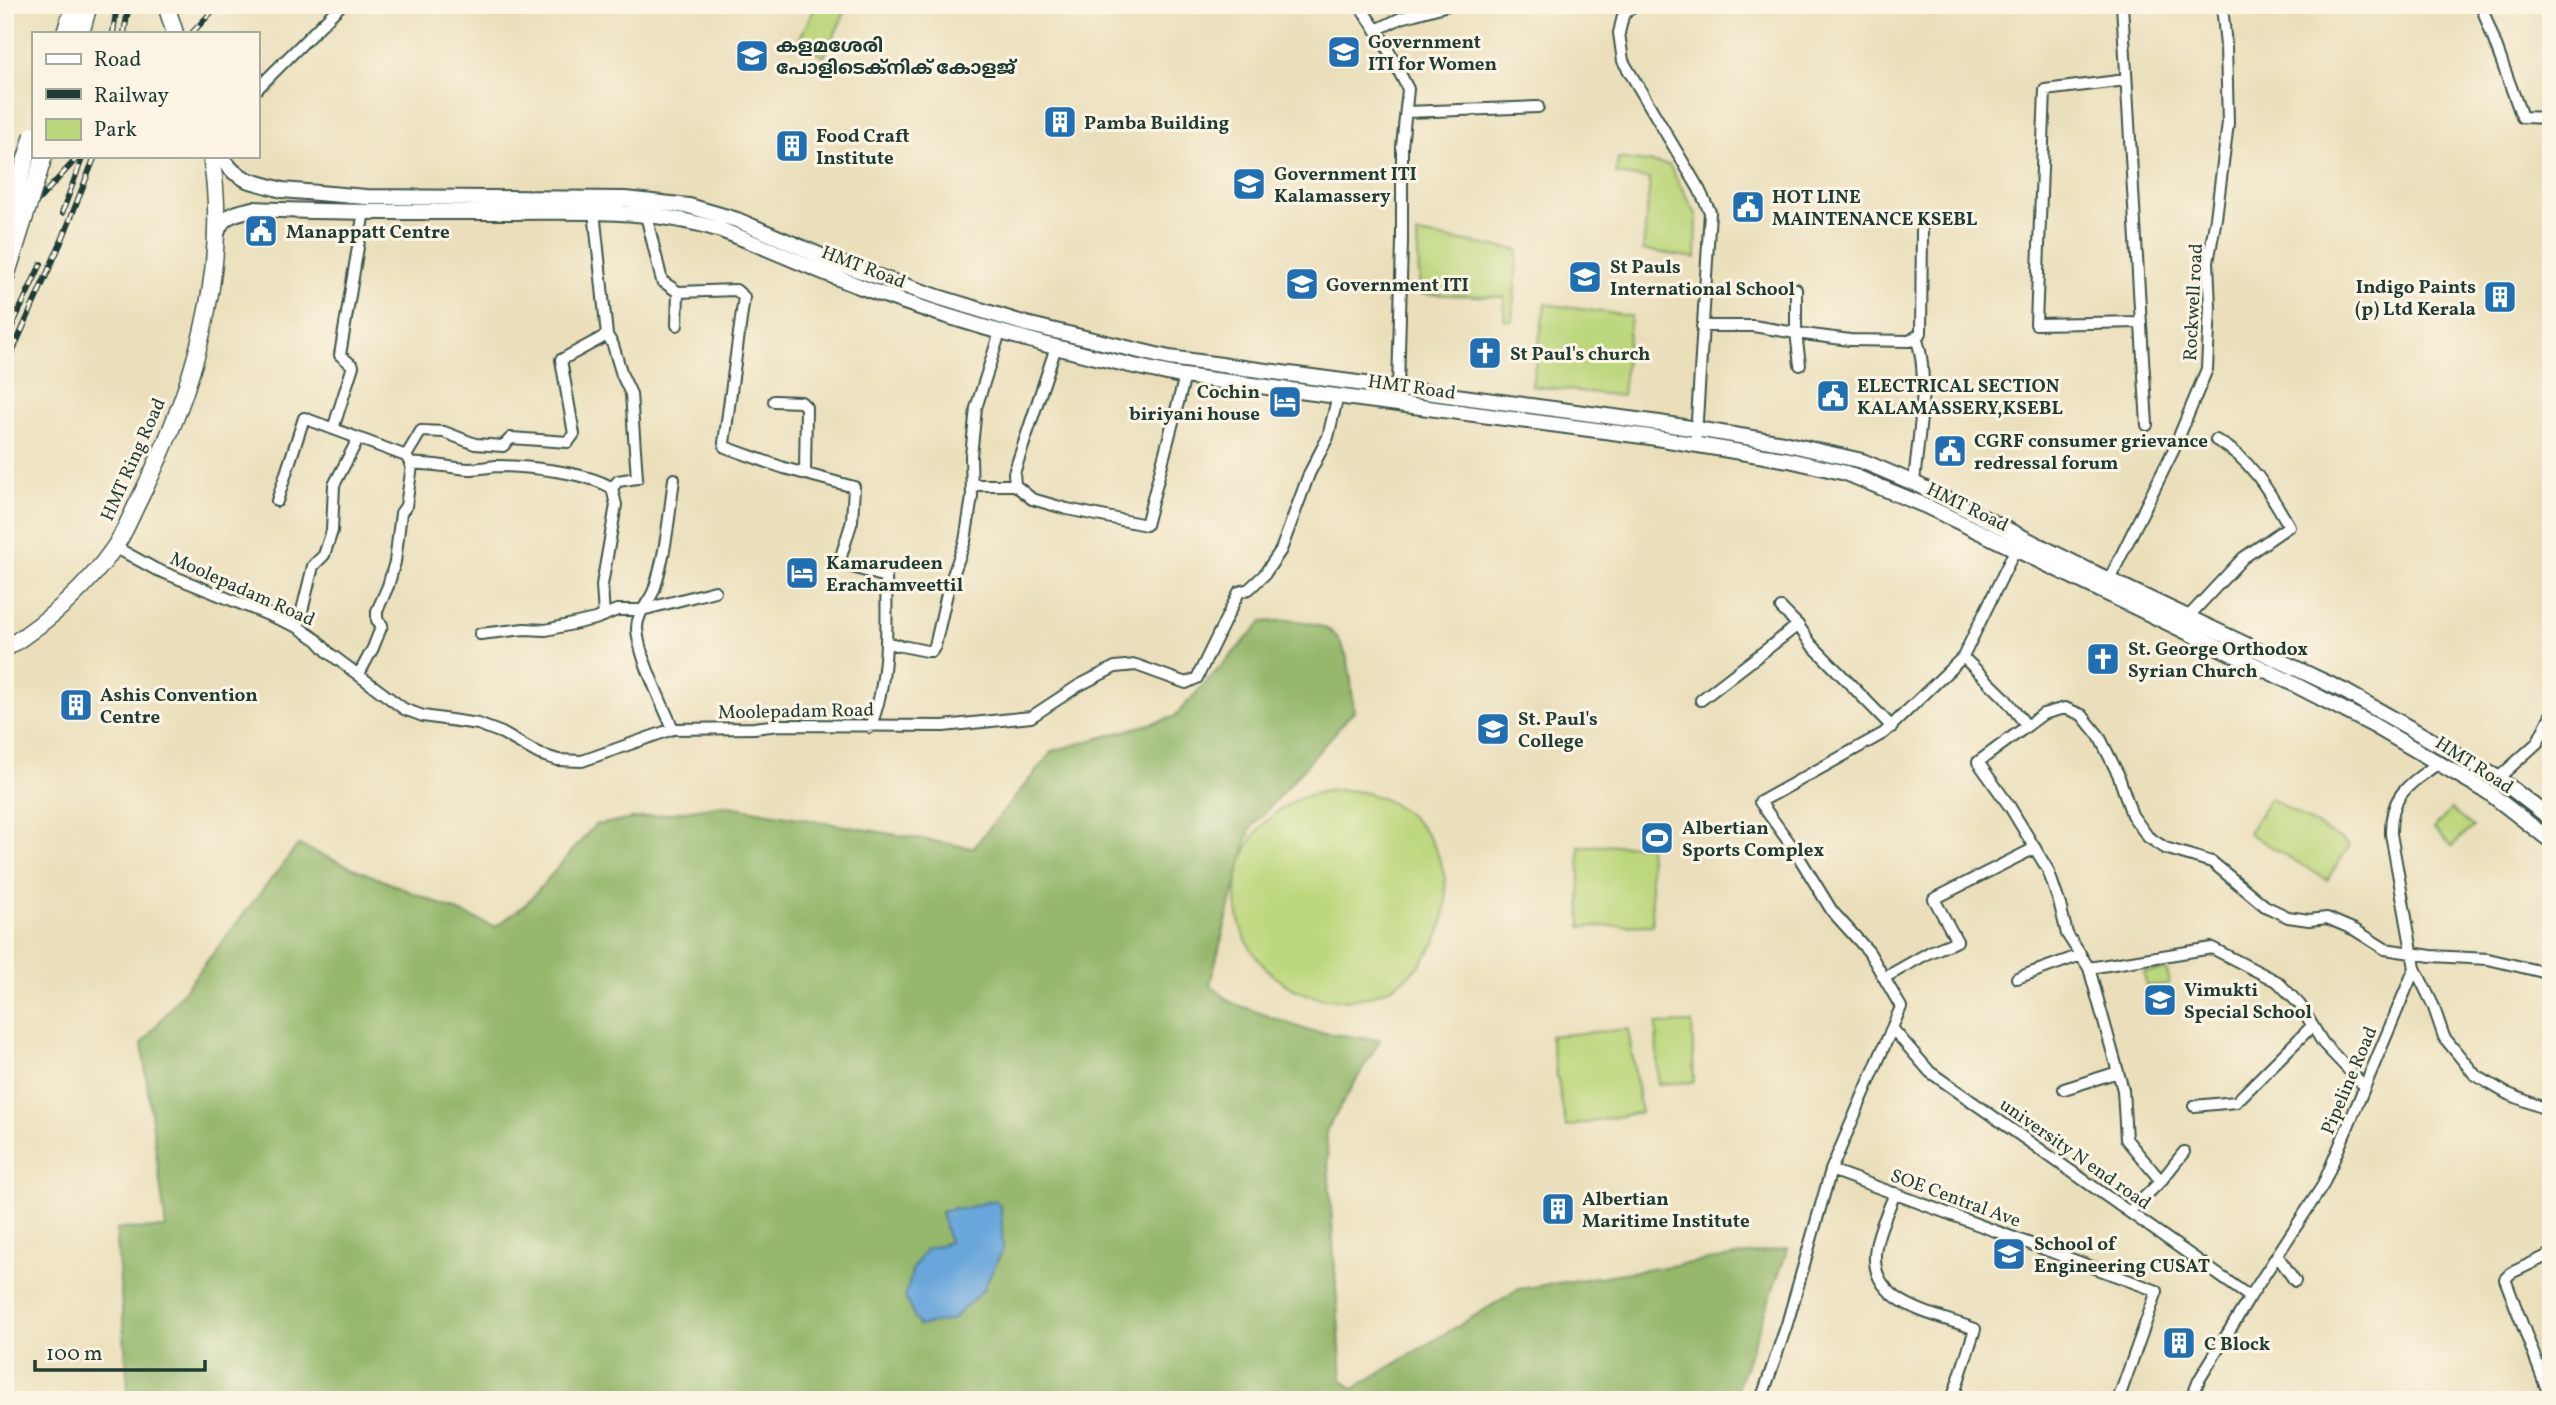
<svg xmlns="http://www.w3.org/2000/svg" width="2556" height="1405" viewBox="0 0 2556 1405" font-family="Vollkorn,'Noto Sans Malayalam',serif">
<rect width="100%" height="100%" fill="#fcf5e5"/>
<filter id="ink" filterUnits="userSpaceOnUse"><feTurbulence type="fractalNoise" baseFrequency=".0143" numOctaves="2"/><feDisplacementMap in="SourceGraphic" scale="14" xChannelSelector="R" yChannelSelector="G"/><feConvolveMatrix kernelMatrix="1 2 1 2 8 2 1 2 1" color-interpolation-filters="sRGB"/></filter>
<filter id="wash" filterUnits="userSpaceOnUse"><feTurbulence type="fractalNoise" baseFrequency=".00686" numOctaves="4" result="noise"/><feDisplacementMap in="SourceGraphic" scale="28" xChannelSelector="R" yChannelSelector="G"/><feGaussianBlur stdDeviation="1.57" result="paint"/><feColorMatrix in="noise" values="0 0 0 0 0 0 0 0 0 0 0 0 0 0 0 0 0 1.4 0 .05"/><feComposite in="paint" operator="in"/></filter>
<g filter="url(#wash)">
<rect width="100%" height="100%" fill="#eadfba"/>
<!-- green -->
<path fill="#bcd77c" stroke="#6e8a58" stroke-width="2" d="M816,5H835L846,10L824,57L798,42Z
M1618,158L1669,165L1697,216L1696,258L1643,250L1650,179L1616,174Z
M1417,234L1518,250L1512,321L1504,320V297L1420,294Z
M1545,304L1631,316L1622,396L1532,386Z
M1236 895a105 105 0 1 1 210 0a105 105 0 1 1-210 0Z
M2270,798L2350,845L2327,880L2248,833Z
M2451,809L2473,827L2452,846L2434,829Z
M1649,845L1653,925L1581,927L1579,846Z
M2167,970L2169,984L2146,986L2144,972Z
M1692,1023L1694,1082L1658,1084L1656,1024Z
M1628,1029L1641,1112L1566,1127L1550,1036Z"/>
<!-- forest -->
<path fill="#95b86c" stroke="#5a7a50" stroke-width="2" d="M1290,620C1304,622 1325,624 1336,636C1352,655 1351,688 1354,711L1250,829L1210,984L1230,1002L1309,1031L1380,1040L1326,1131L1342,1379L1353,1389L1519,1289L1788,1248L1733,1400H129L116,1229L166,1228L142,1044L298,845L495,927L526,904L595,825L723,805L973,848L1053,751L1174,717L1262,622Z"/>
<!-- water -->
<path fill="#69a6db" stroke="#447288" stroke-width="2" d="M995,1200L1001,1208L1003,1249L983,1290L952,1320L919,1326L905,1298L913,1268L926,1249L949,1242L941,1212L954,1208L962,1209Z"/>
</g>
<g filter="url(#ink)">
<g fill="none" stroke-linecap="round" stroke-linejoin="round">
<defs>
<path id="minor" d="M1359,5L1382,38L1408,89L1402,147V242L1398,388
M1633,5L1623,16L1619,33L1623,61L1699,189L1710,212L1696,436
M2122,5L2147,425
M2481,5L2522,117L2551,118
M1376,30L1401,18L1448,5
M2126,80L2045,90L2036,324L2141,322
M257,89L341,5
M1406,112L1538,107
M646,215L662,281L678,292L736,290L744,297L724,443L725,447L784,468L854,487L852,521L839,563L886,577C887,624 889,683 870,727
M677,325L678,292
M1702,326H1753L1796,333V289
M1800,365L1796,333L1850,340L1910,341L1921,333L1922,230
M774,401L801,402L806,407L805,472
M333,429L353,366L340,355L364,211
M410,464C430,462 449,468 469,469C478,469 487,467 496,466C526,466 587,472 612,488
M1914,483C1917,443 1931,374 1916,338
M972,485H1015L1032,499L1067,509L1146,525L1185,376
M1015,485L1014,473L1056,347
M277,501L304,418L406,456L421,431L444,432L475,444L503,446L511,438L568,442L574,434L561,360L607,335L594,211
M115,547L155,569L298,627L317,640L329,653L404,709L423,716L478,724L502,733L539,754L558,760L582,761L673,729L754,728L779,725L943,726L1031,717L1078,686L1115,667L1136,665L1186,683L1197,678L1239,592L1249,589L1264,575L1281,550L1309,474L1328,437L1338,395
M2107,584L2173,451L2207,369L2210,308L2208,262L2216,218L2228,123L2226,46L2222,5
M1781,608L1798,625L1811,644L1892,727
M604,616L602,585L616,505L612,488L618,481L637,478L631,394L622,375L613,345L607,335
M2188,617L2243,558L2289,526C2270,493 2251,458 2216,440
M298,627L313,566L324,555L332,531L334,485L358,439
M480,634L524,629L546,630L595,619L617,610H642L715,591
M887,643L927,651H932L935,646L948,589L965,541L972,497L971,456L976,408L1000,332
M1963,657L2004,697L2027,726L1978,762L2010,807L2048,870L2060,905L2067,934L2089,968L2123,1090L2126,1139L2161,1181
M359,674L373,648L382,625L377,620V611L388,586L395,562L401,513L406,506L412,466L406,456
M1701,700L1798,625
M2027,726L2043,714L2065,708L2082,715L2099,736L2118,774L2132,815L2148,837L2165,848L2212,862L2265,906L2288,917L2309,920L2327,918L2355,930L2385,949L2431,956L2488,959L2547,973L2551,971
M673,729C662,703 638,655 637,628C637,613 649,603 654,590C666,554 669,516 674,479
M2495,781L2537,743L2551,715
M2089,968L2212,948L2278,982L2300,1005L2323,1043L2364,1086
M2415,968L2433,1005L2444,1037L2475,1075L2506,1093L2551,1111
M1884,978L1930,952L1957,941L1934,899L2035,848
M2017,978L2081,955
M1892,1028L1930,1072L2250,1297
M2064,1089L2118,1072
M2194,1106L2236,1102L2312,1026
M1831,1170L2157,1291L2118,1400
M1895,1193C1887,1214 1874,1238 1875,1260C1876,1306 1941,1316 1975,1329L1952,1400
M2129,1212L2161,1181L2184,1152
M2277,1255L2295,1281
M1761,1400L1787,1324L1831,1170L1901,1007L1869,952L1832,911L1794,849L1760,802L1884,733L1963,657L2018,544
M2191,1400L2199,1380L2250,1297L2323,1185L2415,968L2391,834C2390,793 2410,784 2440,762
M2551,1400L2505,1279L2511,1273L2551,1254"/>
<path id="major" d="M219,156L234,172L247,180L282,190L366,197L625,199L689,206L737,220L838,263L938,297L1026,324L1169,358L1659,423L1783,443L1862,461L1914,483L2090,571L2346,692L2498,778L2551,819
M217,234C221,215 236,213 253,209C338,213 424,212 509,212C581,212 652,208 721,230C769,248 815,270 864,288C966,325 1070,353 1176,375L1650,437L1789,460L1846,473L1926,506L2282,678L2373,725L2488,792L2551,841"/>
<path id="highway" d="M166,5L175,33
M65,33L74,5
M81,33L89,5
M5,649C47,622 86,589 114,548C124,534 131,516 139,500C191,397 231,272 211,156"/>
</defs>
<!-- minor casing -->
<use href="#minor" stroke="#3d5548" stroke-width="14"/>
<!-- major casing -->
<use href="#major" stroke="#3d5548" stroke-width="18"/>
<!-- highway casing -->
<use href="#highway" stroke="#3d5548" stroke-width="19"/>
<!-- minor -->
<use href="#minor" stroke="#fff" stroke-width="10"/>
<!-- major -->
<use href="#major" stroke="#fff" stroke-width="14"/>
<!-- highway -->
<use href="#highway" stroke="#fff" stroke-width="16"/>
<defs>
<path id="rail" d="M113,33L117,5
M124,33L129,5
M192,33L218,5
M62,213L83,156
M5,236L79,156
M5,341L41,264
M5,368L62,240L95,156"/>
</defs>
<!-- rail casing -->
<use href="#rail" stroke="#1f3d34" stroke-width="6"/>
<!-- rail -->
<use href="#rail" stroke="#fcf5e5" stroke-width="3.5" stroke-dasharray="10" stroke-linecap="butt"/>
<defs>
<path id="highway-bridge" d="M5,229L33,135
M5,280L44,156"/>
</defs>
<!-- highway-bridge casing -->
<use href="#highway-bridge" stroke="#3d5548" stroke-width="19" stroke-linecap="butt"/>
<!-- highway-bridge -->
<use href="#highway-bridge" stroke="#fff" stroke-width="16"/>
</g>
</g>
<!-- icons -->
<defs>
<symbol id="university-square" viewBox="-11 -11 22 22"><rect x="-9" y="-9" width="18" height="18" rx="4" fill="#1f6fb2" stroke="#fcf5e5"/><path d="M0-5L7-2L0 1L-7-2ZM-4 1L0 2.5L4 1V4Q0 6-4 4Z" fill="#fff"/></symbol>
<symbol id="building-square" viewBox="-11 -11 22 22"><rect x="-9" y="-9" width="18" height="18" rx="4" fill="#1f6fb2" stroke="#fcf5e5"/><path d="M-4-6H4V6H1V3H-1V6H-4ZM-2.5-4.3h1.7v1.8h-1.7ZM.8-4.3h1.7v1.8H.8ZM-2.5-1h1.7V.8h-1.7ZM.8-1h1.7V.8H.8Z" fill="#fff"/></symbol>
<symbol id="civic-square" viewBox="-11 -11 22 22"><rect x="-9" y="-9" width="18" height="18" rx="4" fill="#1f6fb2" stroke="#fcf5e5"/><path d="M-.6-6.5H3V-4.5H.6V-3L4-1V1h2V6H-6V1h2V-1L-.6-3ZM-1.2 2.5V6h2.4V2.5Z" fill="#fff"/></symbol>
<symbol id="school-square" viewBox="-11 -11 22 22"><rect x="-9" y="-9" width="18" height="18" rx="4" fill="#1f6fb2" stroke="#fcf5e5"/><path d="M0-5L7-2L0 1L-7-2ZM-4 1L0 2.5L4 1V4Q0 6-4 4Z" fill="#fff"/></symbol>
<symbol id="church-square" viewBox="-11 -11 22 22"><rect x="-9" y="-9" width="18" height="18" rx="4" fill="#1f6fb2" stroke="#fcf5e5"/><path d="M-1.2-6h2.4v3.5h3.3v2.4h-3.3V6h-2.4V-.1h-3.3v-2.4h3.3Z" fill="#fff"/></symbol>
<symbol id="hotel-square" viewBox="-11 -11 22 22"><rect x="-9" y="-9" width="18" height="18" rx="4" fill="#1f6fb2" stroke="#fcf5e5"/><path d="M-6-4.5h1.5V1H6V5H4.5V3h-9V5H-6ZM-4 0a1.8 1.8 0 1 1 3.6 0ZM.5 0V-2.5h3Q6-2.5 6 0Z" fill="#fff"/></symbol>
<symbol id="stadium-square" viewBox="-11 -11 22 22"><rect x="-9" y="-9" width="18" height="18" rx="4" fill="#1f6fb2" stroke="#fcf5e5"/><path d="M0-5a6.5 5 0 1 0 0 10a6.5 5 0 1 0 0-10ZM-3.5-1.8h7v3.6h-7Z" fill="#fff"/></symbol>
</defs>
<g fill-rule="evenodd">
<use href="#university-square" x="1325" y="33" width="38" height="38"/>
<use href="#university-square" x="733" y="37" width="38" height="38"/>
<use href="#building-square" x="1041" y="103" width="38" height="38"/>
<use href="#building-square" x="773" y="127" width="38" height="38"/>
<use href="#university-square" x="1230" y="165" width="38" height="38"/>
<use href="#civic-square" x="1729" y="188" width="38" height="38"/>
<use href="#civic-square" x="242" y="212" width="38" height="38"/>
<use href="#school-square" x="1566" y="258" width="38" height="38"/>
<use href="#university-square" x="1283" y="265" width="38" height="38"/>
<use href="#building-square" x="2481" y="278" width="38" height="38"/>
<use href="#church-square" x="1466" y="334" width="38" height="38"/>
<use href="#civic-square" x="1814" y="377" width="38" height="38"/>
<use href="#hotel-square" x="1266" y="383" width="38" height="38"/>
<use href="#civic-square" x="1931" y="432" width="38" height="38"/>
<use href="#hotel-square" x="783" y="554" width="38" height="38"/>
<use href="#church-square" x="2084" y="640" width="38" height="38"/>
<use href="#building-square" x="57" y="686" width="38" height="38"/>
<use href="#university-square" x="1474" y="710" width="38" height="38"/>
<use href="#stadium-square" x="1638" y="819" width="38" height="38"/>
<use href="#school-square" x="2141" y="981" width="38" height="38"/>
<use href="#building-square" x="1539" y="1190" width="38" height="38"/>
<use href="#university-square" x="1990" y="1235" width="38" height="38"/>
<use href="#building-square" x="2160" y="1324" width="38" height="38"/>
</g>
<g text-anchor="middle" stroke-width="6" stroke-linejoin="round" paint-order="stroke">
<!-- poi labels -->
<g font-size="19" font-weight="bold" fill="#1f3d34" stroke="#fcf5e5" text-anchor="start">
<text x="1368" y="48">Government<tspan x="1368" dy="22">ITI for Women</tspan></text>
<text x="776" y="52">കളമശേരി<tspan x="776" dy="22">പോളിടെക്നിക് കോളജ്</tspan></text>
<text x="1084" y="129">Pamba Building</text>
<text x="816" y="142">Food Craft<tspan x="816" dy="22">Institute</tspan></text>
<text x="1274" y="180">Government ITI<tspan x="1274" dy="22">Kalamassery</tspan></text>
<text x="1772" y="203">HOT LINE<tspan x="1772" dy="22">MAINTENANCE KSEBL</tspan></text>
<text x="286" y="238">Manappatt Centre</text>
<text x="1610" y="273">St Pauls<tspan x="1610" dy="22">International School</tspan></text>
<text x="1326" y="291">Government ITI</text>
<text x="2476" y="293" text-anchor="end">Indigo Paints<tspan x="2476" dy="22">(p) Ltd Kerala</tspan></text>
<text x="1510" y="360">St Paul's church</text>
<text x="1857" y="392">ELECTRICAL SECTION<tspan x="1857" dy="22">KALAMASSERY,KSEBL</tspan></text>
<text x="1260" y="398" text-anchor="end">Cochin<tspan x="1260" dy="22">biriyani house</tspan></text>
<text x="1974" y="447">CGRF consumer grievance<tspan x="1974" dy="22">redressal forum</tspan></text>
<text x="826" y="569">Kamarudeen<tspan x="826" dy="22">Erachamveettil</tspan></text>
<text x="2128" y="655">St. George Orthodox<tspan x="2128" dy="22">Syrian Church</tspan></text>
<text x="100" y="701">Ashis Convention<tspan x="100" dy="22">Centre</tspan></text>
<text x="1518" y="725">St. Paul's<tspan x="1518" dy="22">College</tspan></text>
<text x="1682" y="834">Albertian<tspan x="1682" dy="22">Sports Complex</tspan></text>
<text x="2184" y="996">Vimukti<tspan x="2184" dy="22">Special School</tspan></text>
<text x="1582" y="1205">Albertian<tspan x="1582" dy="22">Maritime Institute</tspan></text>
<text x="2034" y="1250">School of<tspan x="2034" dy="22">Engineering CUSAT</tspan></text>
<text x="2204" y="1350">C Block</text>
</g>
<!-- street labels -->
<g font-size="19" fill="#1f3d34" stroke="#fcf5e5">
<text transform="translate(864 266) rotate(21)" y="7">HMT Road</text>
<text transform="translate(2192 302) rotate(-87)" y="7">Rockwell road</text>
<text transform="translate(1412 386) rotate(8)" y="7">HMT Road</text>
<text transform="translate(132 459) rotate(-66)" y="7">HMT Ring Road</text>
<text transform="translate(1968 506) rotate(26)" y="7">HMT Road</text>
<text transform="translate(243 588) rotate(24)" y="7">Moolepadam Road</text>
<text transform="translate(796 710) rotate(-1)" y="7">Moolepadam Road</text>
<text transform="translate(2475 764) rotate(33)" y="7">HMT Road</text>
<text transform="translate(2348 1080) rotate(-67)" y="7">Pipeline Road</text>
<text transform="translate(2076 1153) rotate(35)" y="7">university N end road</text>
<text transform="translate(1956 1197) rotate(20)" y="7">SOE Central Ave</text>
</g>
</g>
<!-- margin -->
<rect width="2556" height="1405" fill="none" stroke="#fcf5e5" stroke-width="28"/>
<!-- legend -->
<rect x="32" y="32" width="228" height="126" fill="#fcf5e5" stroke="#a4ab9e" stroke-width="2"/>
<rect x="46" y="54" width="35" height="10" fill="#ffffff" stroke="#a4ab9e" stroke-width="2"/>
<text x="94" y="66" font-size="21" fill="#1f3d34">Road</text>
<rect x="46" y="89" width="35" height="10" fill="#1f3d34" stroke="#a4ab9e" stroke-width="2"/>
<text x="94" y="102" font-size="21" fill="#1f3d34">Railway</text>
<rect x="46" y="119" width="35" height="21" fill="#bcd77c" stroke="#a4ab9e" stroke-width="2"/>
<text x="94" y="136" font-size="21" fill="#1f3d34">Park</text>
<!-- scale -->
<path d="M35 1360v10h170v-10" fill="none" stroke="#1f3d34" stroke-width="3.5"/>
<text x="46" y="1360" font-size="21" fill="#1f3d34" stroke="#fcf5e5" stroke-width="5" paint-order="stroke">100 m</text>
</svg>
